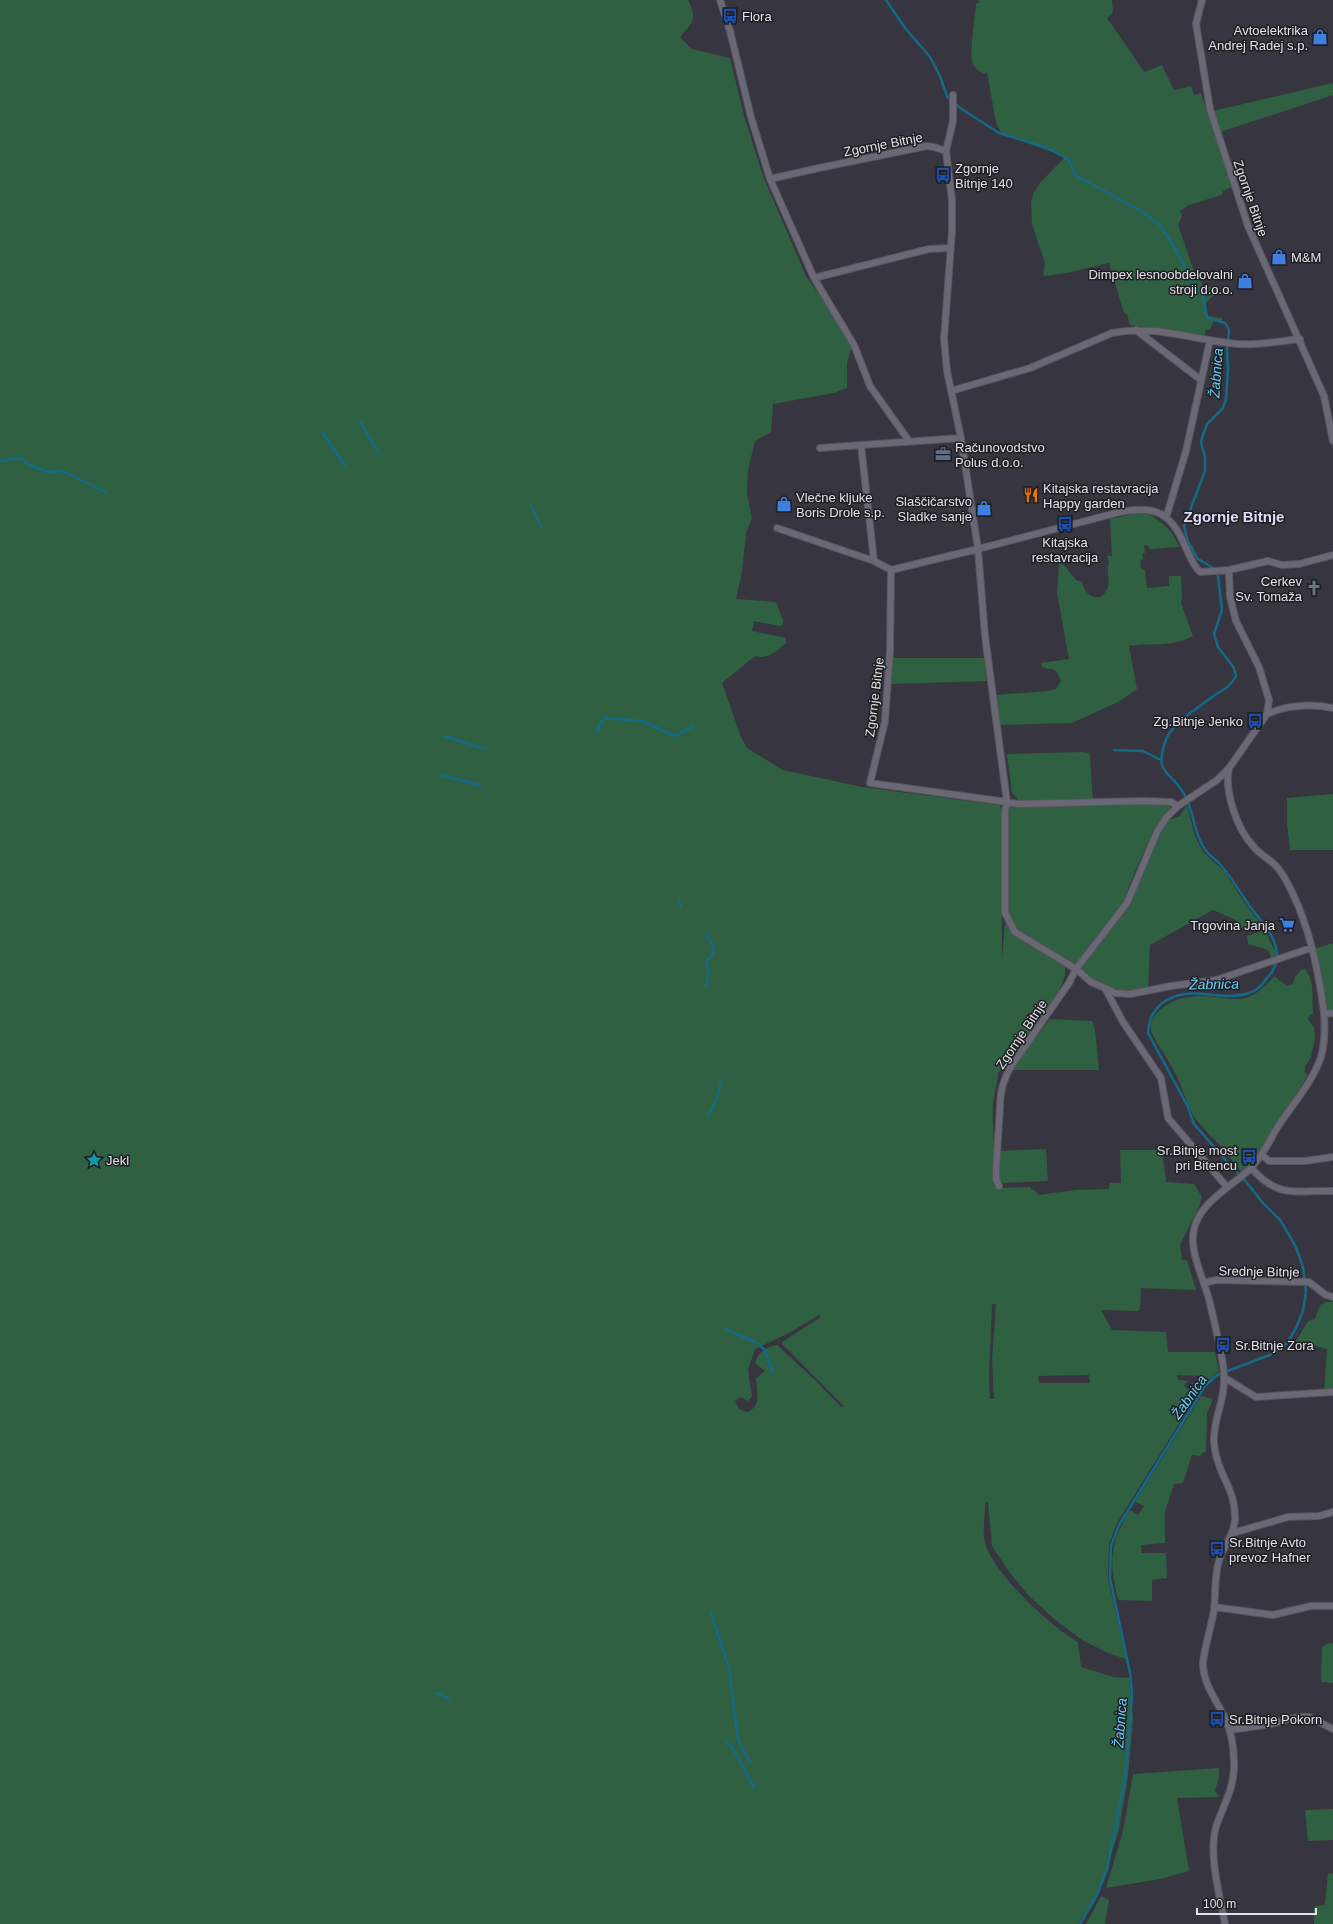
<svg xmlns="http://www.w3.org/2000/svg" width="1333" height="1924" viewBox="0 0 1333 1924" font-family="Helvetica,sans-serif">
<rect width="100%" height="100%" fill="#373540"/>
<!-- green -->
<path fill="#2f6042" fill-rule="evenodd" d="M0,0H688C698,19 692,23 680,37L692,49L730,58L745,119L763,176L806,276L831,311L852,346L847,363V388L834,393L773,404L771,432L755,441L748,470L747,493L752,518L746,533L742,572L736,599L776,602L783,620V625L780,626L754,621L752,631L782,637L786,638V643C777,651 767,660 755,656L722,683L741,737L747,748L783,770L862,787L1000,805L1001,809L1002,958L1005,922L1012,932L1065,967C1070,988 1019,1050 1005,1069L998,1072C998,1082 995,1091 993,1102C992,1118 994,1133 994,1149C994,1163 991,1174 997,1188L1031,1187V1189L1037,1192L1038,1195L1076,1190L1109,1189L1110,1183H1121L1120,1150H1162L1166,1182L1194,1184L1202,1197L1199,1207L1180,1245L1182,1260H1187L1196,1290L1141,1288L1140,1309L1138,1311L1101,1310L1112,1330L1166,1332L1168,1352H1215L1219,1371L1205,1383L1185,1414L1117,1523L1109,1545L1108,1577L1126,1659L1108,1653L1082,1640L1053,1618L1028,1595L1010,1573L992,1546L988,1501L985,1504C985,1515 983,1527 984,1538C988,1569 1051,1627 1078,1642L1081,1667L1113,1677L1129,1678L1133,1719L1128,1776L1119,1830L1100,1889L1078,1924H0ZM992,1304H996L992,1359L994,1399H990L989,1377ZM819,1315L821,1317L782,1342V1344L844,1406L841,1407L816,1381L777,1345C766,1347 758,1352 755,1363L765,1371L756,1378C757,1393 762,1406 747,1412L739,1409L735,1401L740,1397L748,1401L752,1396L748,1370L755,1349L789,1333ZM1177,1375L1201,1376V1382L1191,1383L1196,1386L1191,1391L1184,1386L1188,1381L1178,1380ZM1038,1376L1089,1375L1090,1383H1039Z
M978,0H1112L1113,12L1107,18L1143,70L1145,72L1162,65L1174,90L1191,86L1194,95L1201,93L1232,187L1223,191L1222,195L1189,205L1180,211L1182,216L1178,225L1194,271L1203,286L1215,287L1218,290L1206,303L1208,316L1222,318V322L1214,321L1210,329L1205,330V337L1130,325L1127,314L1124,313L1109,263L1067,273L1043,276L1045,263L1032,224L1031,202L1033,194L1040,183L1064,158L1052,152L1002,134L996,123L987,72L984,74C979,72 973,67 972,61C970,50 975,16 976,4L980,2Z
M1333,83V95L1220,132L1213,111Z
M1143,512C1159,518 1174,531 1179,547L1149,549L1148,545H1144L1145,553H1142L1143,559L1140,561L1141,569L1145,570L1147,588L1169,586V576H1181L1182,597L1181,603L1193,636C1170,648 1153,642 1129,646L1137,689L1118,702L1072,723L1000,725L995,695L1048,691L1056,689L1061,681C1056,666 1053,671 1042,667L1041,663L1069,659L1057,593L1059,564L1062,563L1076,580L1082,582C1084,594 1098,605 1106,591C1112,582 1105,571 1109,563L1107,556H1112L1110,519Z
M893,658H987L989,681L891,684Z
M1082,752L1089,753L1090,758L1093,802H1018L1017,798L1012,793L1007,754Z
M1333,794V850H1290L1287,824V798Z
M1091,804L1160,805L1170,806L1171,810C1150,831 1140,862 1128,888L1129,891L1122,905L1075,967L1017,931L1007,912L1008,806Z
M1187,805L1195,836L1204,853L1224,871L1246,905L1264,928L1278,958L1272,959L1268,950L1248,944L1247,936L1259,932L1256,927L1238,929L1236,920L1213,910L1150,945L1148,989C1118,993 1102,990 1081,969L1129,905L1154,845L1169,820L1180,816Z
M1333,943V1010L1327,1011L1325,1009L1314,949Z
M1305,969C1316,983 1311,998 1313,1014L1309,1016L1308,1019L1314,1028L1315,1038L1311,1057L1305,1067V1073L1308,1075L1257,1157L1241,1172C1234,1163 1227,1152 1219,1144C1210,1135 1201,1127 1194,1116C1185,1101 1181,1082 1172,1067C1168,1059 1152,1037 1151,1030C1148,1014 1170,1001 1183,998C1223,989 1242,1017 1274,976L1287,986L1293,984L1295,977L1301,970Z
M1050,1019L1092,1021L1095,1029L1099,1070H1011Z
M1046,1149L1048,1181L1003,1183L998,1179L1000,1151Z
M1326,1302H1333V1391H1324L1327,1349L1296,1341L1308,1321L1315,1319L1320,1305Z
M1201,1396L1213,1399L1207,1413L1206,1453L1203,1452L1201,1456L1192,1455L1183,1483L1174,1484L1165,1512V1543L1141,1545L1142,1553H1166L1167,1578L1152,1580V1601L1118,1600C1109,1562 1109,1544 1130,1510L1138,1515L1144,1506L1135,1502Z
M1333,1643V1683L1321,1682L1322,1648L1326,1644Z
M1219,1768V1778L1215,1790L1219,1797L1177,1798L1189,1871L1160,1879L1106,1888L1123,1831L1133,1774Z
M1333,1809V1840L1308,1841L1305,1810Z
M1328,1873L1333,1874V1924H1314V1909L1315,1906L1325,1905Z
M1101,1896L1109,1900L1105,1924H1086Z"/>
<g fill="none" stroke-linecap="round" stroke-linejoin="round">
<!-- stream -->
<path stroke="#146a86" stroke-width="2.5" d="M886,0L905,28L930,57L940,76L947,96L960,108L999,133L1048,148L1069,160L1075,175L1141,211L1160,225L1176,250L1194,287L1202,291C1205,301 1203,310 1208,318L1225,323L1229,330L1227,350L1228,370L1226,399L1223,408L1207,424L1203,435L1201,442L1205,457V471L1184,526L1188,542L1198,559L1215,569L1218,576L1222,610L1214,634L1218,647L1234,668L1236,676C1229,689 1223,689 1212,697C1196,710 1172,722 1165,742C1154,776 1171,770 1184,794C1195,812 1193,835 1207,852C1210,856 1215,859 1218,862C1230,875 1239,890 1248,904C1260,921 1281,939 1276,962C1275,967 1271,974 1267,978C1263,984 1257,991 1249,993C1221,1003 1187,982 1161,1004C1152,1013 1149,1020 1148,1033L1187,1105L1194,1124L1229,1164L1248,1184L1262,1202L1280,1220L1296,1247L1303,1267L1306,1292L1303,1311L1296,1328L1287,1343L1270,1355L1217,1375L1205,1386L1119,1525L1111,1546L1110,1578L1130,1673L1132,1694L1130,1722L1125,1778L1107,1870L1097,1895L1080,1924
M360,422L379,453
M322,432L345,466
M0,461L20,458L28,464L47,472L63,471L106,492
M531,506L541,527
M597,730L604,718L642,721L675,736L694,726
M444,736L486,749
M1114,750L1143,751L1161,760
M441,775L480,785
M679,900L681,907
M706,986L709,973L706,963C717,950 715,949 707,935
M708,1115L717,1098L721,1081
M726,1329L757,1343L764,1349L773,1372
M711,1613L729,1668L738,1740L750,1762
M436,1693L450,1699
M727,1742L733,1748L754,1788"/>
<defs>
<path id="street" d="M720,0L730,31L751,117L770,179L814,278L854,345L870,386L909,441
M1202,0L1196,24L1210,109L1248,226L1324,396L1333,441
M946,151L953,121V95
M770,179L819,168L927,146L934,147L946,151L952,200V231L944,339L947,371L961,438L978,549L1120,512C1154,505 1171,512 1185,546C1190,556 1192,564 1200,572L1229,570L1268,561L1282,565L1299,564L1333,555
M814,278L929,249L951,248
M1136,330L1201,380
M951,391L1030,368L1112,333C1154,324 1197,341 1239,344C1258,346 1280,341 1300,339
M820,448L861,445
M1166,518L1186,451L1210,340
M777,528L874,561L891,570
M874,561L861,445L961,438
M1267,714C1288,705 1312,704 1333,708
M1178,806L1171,802L1144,801L1018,804L1007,802L870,783L885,721L890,651L891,570L978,549L985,636L1007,802L1005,810V913L1015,932L1076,969L1091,982L1105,988L1123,1022L1161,1078L1168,1118L1227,1187
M1105,988L1115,993L1130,994L1171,986L1216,980L1311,948
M1324,1014L1333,1013
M1262,1155L1269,1161H1305L1333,1157
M1251,1168C1280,1200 1296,1190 1333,1191
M999,1186L996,1179C996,1160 998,1141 999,1123C1001,1098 998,1092 1010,1068L1069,983L1076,969L1127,903L1157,832L1166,818L1178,806L1217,780L1229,768
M1204,1283L1216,1280L1309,1282L1326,1295L1333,1297
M1225,1378L1256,1397L1333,1392
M1233,1533L1288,1517L1319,1516L1333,1512
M1214,1607L1273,1615L1311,1606H1333
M1230,1730L1271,1724L1297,1717H1309L1333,1729
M1225,1924C1220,1896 1208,1855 1216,1827C1223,1806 1235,1787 1234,1763C1234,1747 1231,1730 1224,1716C1215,1698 1203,1683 1203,1663C1205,1645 1211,1628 1214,1610C1216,1594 1214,1576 1219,1561C1223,1547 1234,1535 1235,1520C1236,1489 1219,1477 1215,1450C1211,1430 1220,1411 1223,1392C1225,1379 1224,1366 1221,1353C1217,1334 1213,1314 1208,1296C1202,1275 1189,1250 1194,1229C1200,1202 1231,1187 1250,1169C1262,1157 1269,1142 1277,1128C1292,1105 1312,1083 1321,1057C1325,1043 1325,1027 1324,1013C1319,973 1310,930 1293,894C1288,884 1283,872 1275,865C1268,858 1259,854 1253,846C1237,829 1224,791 1229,768L1267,714L1269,700L1259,667L1236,621L1230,597L1229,570"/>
</defs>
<!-- street casing -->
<use href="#street" stroke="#56545d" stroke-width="8"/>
<!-- street -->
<use href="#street" stroke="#6a6874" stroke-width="6"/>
</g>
<!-- icons -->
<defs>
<symbol id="bus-bare" viewBox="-9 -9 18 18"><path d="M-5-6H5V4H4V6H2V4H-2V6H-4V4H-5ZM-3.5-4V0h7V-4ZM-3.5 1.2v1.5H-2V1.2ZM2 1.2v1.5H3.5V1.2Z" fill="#1a4fb4" stroke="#1f1e23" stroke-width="2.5" paint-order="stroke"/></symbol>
<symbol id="shop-bare" viewBox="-9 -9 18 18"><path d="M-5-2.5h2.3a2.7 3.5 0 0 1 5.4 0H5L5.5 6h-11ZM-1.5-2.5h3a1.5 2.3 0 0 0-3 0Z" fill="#3f7fe0" stroke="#1f1e23" stroke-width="2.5" paint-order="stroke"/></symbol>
<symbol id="office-bare" viewBox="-9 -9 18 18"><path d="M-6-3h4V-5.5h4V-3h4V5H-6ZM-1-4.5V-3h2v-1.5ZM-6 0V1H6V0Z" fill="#5c6f8a" stroke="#1f1e23" stroke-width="2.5" paint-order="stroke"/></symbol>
<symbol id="restaurant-bare" viewBox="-9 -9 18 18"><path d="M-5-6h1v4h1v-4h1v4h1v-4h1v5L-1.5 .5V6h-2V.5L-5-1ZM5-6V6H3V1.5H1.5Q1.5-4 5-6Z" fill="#e8710a" stroke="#1f1e23" stroke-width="2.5" paint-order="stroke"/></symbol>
<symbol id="church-bare" viewBox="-9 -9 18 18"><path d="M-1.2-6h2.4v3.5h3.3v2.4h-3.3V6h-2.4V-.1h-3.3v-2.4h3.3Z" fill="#6b7280" stroke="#1f1e23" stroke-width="2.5" paint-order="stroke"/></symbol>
<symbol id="supermarket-bare" viewBox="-9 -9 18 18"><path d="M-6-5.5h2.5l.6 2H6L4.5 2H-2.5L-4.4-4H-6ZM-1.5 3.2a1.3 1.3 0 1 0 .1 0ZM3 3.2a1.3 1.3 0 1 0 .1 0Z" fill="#3f7fe0" stroke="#1f1e23" stroke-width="2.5" paint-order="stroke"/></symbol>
<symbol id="sight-bare" viewBox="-9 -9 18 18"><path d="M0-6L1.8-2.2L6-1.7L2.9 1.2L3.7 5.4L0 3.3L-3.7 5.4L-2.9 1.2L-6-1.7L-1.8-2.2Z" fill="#0f9aa8" stroke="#1f1e23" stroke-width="2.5" paint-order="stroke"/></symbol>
</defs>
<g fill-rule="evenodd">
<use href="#bus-bare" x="719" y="5" width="22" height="22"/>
<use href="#shop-bare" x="1309" y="26" width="22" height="22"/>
<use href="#bus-bare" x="932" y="164" width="22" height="22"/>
<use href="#shop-bare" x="1268" y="246" width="22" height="22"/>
<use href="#shop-bare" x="1234" y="270" width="22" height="22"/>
<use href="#office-bare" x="932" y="443" width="22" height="22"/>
<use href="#restaurant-bare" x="1020" y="484" width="22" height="22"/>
<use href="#shop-bare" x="773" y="493" width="22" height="22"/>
<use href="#shop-bare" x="973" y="497" width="22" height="22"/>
<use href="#bus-bare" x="1054" y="513" width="22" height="22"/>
<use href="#church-bare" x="1303" y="577" width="22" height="22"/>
<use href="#bus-bare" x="1244" y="710" width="22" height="22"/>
<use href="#supermarket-bare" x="1276" y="914" width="22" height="22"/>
<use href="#bus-bare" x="1238" y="1146" width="22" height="22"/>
<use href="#sight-bare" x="83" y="1149" width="22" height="22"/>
<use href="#bus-bare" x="1212" y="1334" width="22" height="22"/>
<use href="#bus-bare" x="1206" y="1538" width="22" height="22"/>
<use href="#bus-bare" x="1206" y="1708" width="22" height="22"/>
</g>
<g text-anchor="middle" stroke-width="3" stroke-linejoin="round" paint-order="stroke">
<!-- poi labels -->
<g font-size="13" fill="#e4e2e9" stroke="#1f1e23" text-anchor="start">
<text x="742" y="21">Flora</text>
<text x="1308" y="35" text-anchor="end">Avtoelektrika<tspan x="1308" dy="15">Andrej Radej s.p.</tspan></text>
<text x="955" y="173">Zgornje<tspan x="955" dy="15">Bitnje 140</tspan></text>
<text x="1291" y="262">M&amp;M</text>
<text x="1233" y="279" text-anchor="end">Dimpex lesnoobdelovalni<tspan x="1233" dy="15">stroji d.o.o.</tspan></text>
<text x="955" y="452">Računovodstvo<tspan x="955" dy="15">Polus d.o.o.</tspan></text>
<text x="1043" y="493">Kitajska restavracija<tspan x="1043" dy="15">Happy garden</tspan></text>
<text x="796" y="502">Vlečne kljuke<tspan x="796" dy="15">Boris Drole s.p.</tspan></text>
<text x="972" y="506" text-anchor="end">Slaščičarstvo<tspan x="972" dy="15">Sladke sanje</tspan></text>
<text x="1065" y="547" text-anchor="middle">Kitajska<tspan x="1065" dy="15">restavracija</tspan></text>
<text x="1302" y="586" text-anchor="end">Cerkev<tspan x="1302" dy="15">Sv. Tomaža</tspan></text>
<text x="1243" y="726" text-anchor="end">Zg.Bitnje Jenko</text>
<text x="1275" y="930" text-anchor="end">Trgovina Janja</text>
<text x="1237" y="1155" text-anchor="end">Sr.Bitnje most<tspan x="1237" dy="15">pri Bitencu</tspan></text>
<text x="106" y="1165">Jekl</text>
<text x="1235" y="1350">Sr.Bitnje Zora</text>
<text x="1229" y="1547">Sr.Bitnje Avto<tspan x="1229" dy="15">prevoz Hafner</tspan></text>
<text x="1229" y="1724">Sr.Bitnje Pokorn</text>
</g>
<!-- street labels -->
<g font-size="13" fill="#e4e2e9" stroke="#1f1e23">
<text transform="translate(883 144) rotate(-11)" y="5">Zgornje Bitnje</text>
<text transform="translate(1251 198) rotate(71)" y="5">Zgornje Bitnje</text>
<text transform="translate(874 697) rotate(-83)" y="5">Zgornje Bitnje</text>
<text transform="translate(1021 1034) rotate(-56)" y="5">Zgornje Bitnje</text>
<text transform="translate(1259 1271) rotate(1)" y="5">Srednje Bitnje</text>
</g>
<!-- water labels -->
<g font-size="14" font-style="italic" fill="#69d1f9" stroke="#1f1e23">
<text transform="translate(1216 373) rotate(-86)" y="5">Žabnica</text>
<text transform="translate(1214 984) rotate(-1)" y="5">Žabnica</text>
<text transform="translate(1189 1397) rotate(-55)" y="5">Žabnica</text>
<text transform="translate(1120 1723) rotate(-86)" y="5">Žabnica</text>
</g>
<!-- quarter labels -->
<g font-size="15" font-weight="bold" fill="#e0daf8" stroke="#1f1e23">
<text x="1234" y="522">Zgornje Bitnje</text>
</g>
</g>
<!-- scale -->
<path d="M1197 1908v6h119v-6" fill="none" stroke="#e4e2e9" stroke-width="2"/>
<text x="1203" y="1908" font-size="12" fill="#e4e2e9" stroke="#1f1e23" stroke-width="3" paint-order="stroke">100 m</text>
</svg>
